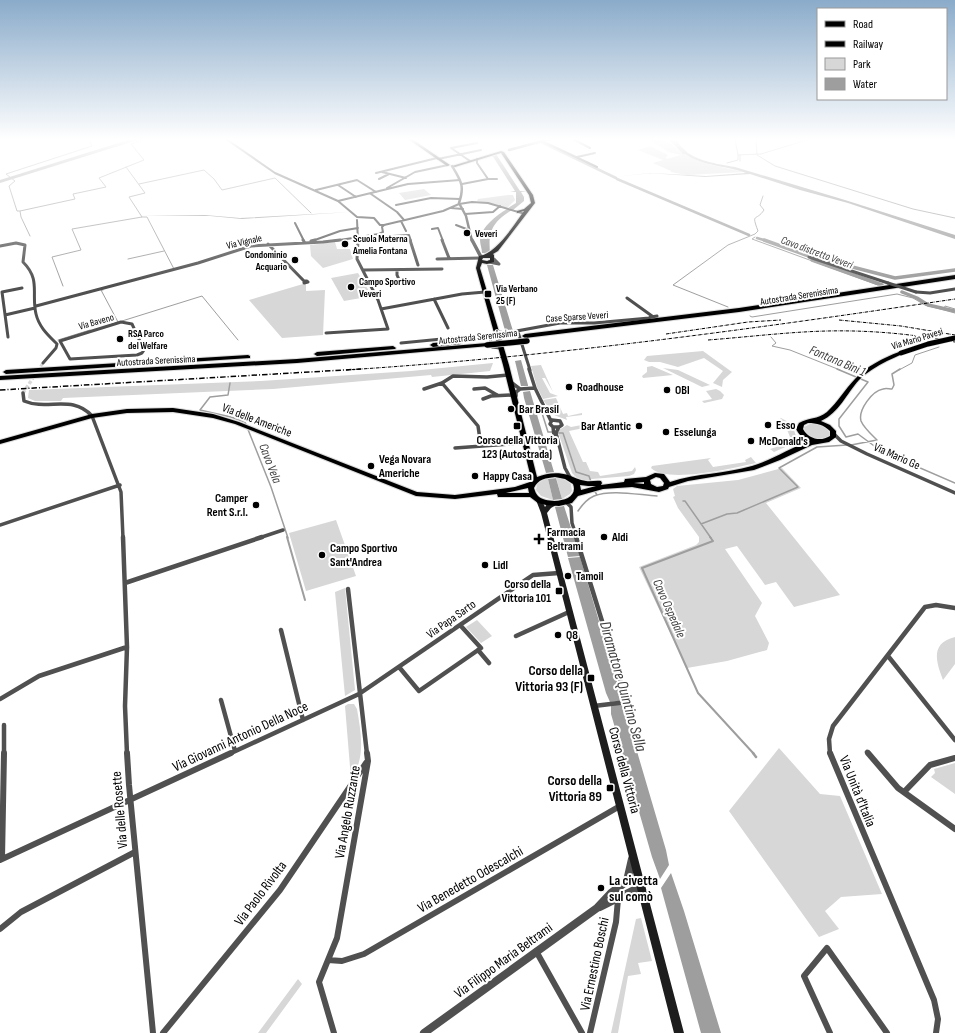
<svg xmlns="http://www.w3.org/2000/svg" width="955" height="1033" viewBox="0 0 955 1033" font-family="'Sofia Sans Condensed',sans-serif">
<rect width="100%" height="100%" fill="#fff"/>
<!-- green -->
<path fill="#d7d7d7" d="M658,139C669,139 675,149 684,154C703,165 724,167 744,172L687,175L671,172V171L653,163L663,160L638,150L650,146L668,155L666,157L667,159L681,155L668,152L652,141Z
M424,189L431,195L405,200L399,193Z
M508,195H513L515,200L507,208L477,201L478,199Z
M335,242L337,249H350L353,259L323,268L311,256L310,245Z
M358,273L372,296L344,301L331,278Z
M303,284H306V291L325,290L323,335L282,338L249,300Z
M703,351L732,372L723,380L722,387L713,383L723,371L704,358L678,367L660,362H649L644,360L647,356Z
M493,363L490,371L432,377L431,375L273,389L63,398L61,401H35L28,398L29,390L261,381L411,371Z
M541,365L553,392L545,378H542L550,393L558,396L543,399L537,387L531,366Z
M652,366L673,375L643,378L642,376L647,372V367Z
M663,368L678,370L710,385L702,387Z
M716,389L720,391L724,395L722,399L704,403L702,401L712,399L706,391Z
M556,398L563,414L567,413L568,416L582,413V415L566,417L567,420L554,415L543,400Z
M781,418L792,424L797,439L790,445L774,452L770,449L786,444L790,437L786,427L779,420Z
M812,423C820,424 827,426 830,434L829,436C820,442 805,438 804,427Z
M587,424L589,427L569,431L583,462H586L590,471L598,472L600,476L632,471L635,467L636,470L634,474L629,476L592,479C584,482 577,479 572,473L559,435V430L567,425L571,427Z
M751,457L756,463C734,468 667,484 651,468L652,466L711,458L708,460L713,467L746,462L745,460Z
M782,468L801,488L766,503L840,595L794,607L776,582L765,585L737,546L725,549L762,603L755,616L769,643L767,650L727,661L687,668L639,567L696,545L699,542V537L678,508L673,497L675,496L673,489L677,486L738,480Z
M556,477L564,479L571,484L572,491L570,494L562,499Z
M546,478L548,479L553,500L541,496L536,490L537,484Z
M336,520L356,576L306,591L289,533Z
M345,588L355,690L345,696L335,592Z
M477,620L492,636L481,643L466,627Z
M955,637V664L943,680C936,662 930,643 955,637Z
M348,704H354L357,709C361,733 366,758 351,779L345,706Z
M779,748L820,794L840,796L882,894L841,897L825,911L839,929L819,937L729,811Z
M955,763V794L931,777L935,773L934,769Z
M641,918L652,961L638,963L641,974L628,976L618,1033H611L636,919Z
M298,979L302,984L266,1033H258Z"/>
<!-- water -->
<path fill="#9e9e9e" d="M131,139H141L0,183V180Z
M673,139L677,140C679,143 679,146 682,148C695,161 717,164 735,167L845,200L955,235V239L848,203L800,190L750,174L705,177L649,173L615,177L651,173L706,176L746,173C725,165 697,166 680,150C676,147 676,143 673,139Z
M496,154L520,191H527L521,192L524,197V201L513,210L508,208L516,203V192H510L515,191L492,155Z
M507,209L512,210C493,222 488,230 490,253H482C482,249 480,244 480,240C481,227 497,215 507,209Z
M350,212L242,219L210,216H142L205,215L240,218Z
M487,265H493L513,331L506,332L504,327Z
M521,360L528,385V386H521L515,361Z
M530,391L554,472L546,473L524,398L523,392Z
M556,478L562,499L553,500L548,479Z
M564,506L580,556L568,557L555,507Z
M580,557L620,692L621,701L610,702L606,693L568,558Z
M622,704L626,714L666,850L669,865L660,879L652,857L611,714V705Z
M671,873L684,911L721,1033H701L661,888Z"/>
<g fill="none" stroke-linecap="round" stroke-linejoin="round">
<!-- stream-far3 -->
<path stroke="#9e9e9e" stroke-width="1" d="M735,139L738,155
M756,139L757,155L775,166L913,209L955,218
M200,141L203,139
M740,155V161
M727,163L738,160V155L761,154L810,139
M139,184L204,170L214,179L222,190L275,178L311,213
M19,211H17L9,186L15,181L6,174L92,146L89,139
M20,211L75,199L73,194L106,187L99,178L144,160L131,144L146,139
M20,211L21,217L30,236
M142,217H147L174,269
M755,237L752,239L878,285
M128,259L164,251
M63,286L52,257L81,250L72,229L142,217L129,197L145,193L126,167
M103,290H101L118,322
M728,307L673,285L728,245L755,234L758,231C751,212 756,222 764,210L760,205L763,196
M944,309L945,306L955,309
M750,316L752,317L897,294L913,298L925,305L955,313
M122,321L202,296L238,340
M771,337L776,343L772,346L790,350L840,370
M58,340L90,330
M899,370L912,363L915,355L939,347"/>
<!-- stream-far2 -->
<path stroke="#9e9e9e" stroke-width="1.5" d="M837,369L868,382L839,419V426L846,437L858,434L881,451L955,483
M230,383L228,395L210,397L200,410L231,417L245,422L271,487L288,538
M542,413L548,432H552
M558,433H563L576,472L589,476L591,482
M851,445L877,440C871,434 864,428 861,421C858,410 872,391 883,389C886,388 889,389 892,389L894,385L892,374L900,369
M594,490L597,495
M683,501H685L711,538
M578,511C582,505 587,499 594,496C611,489 639,495 657,496
M701,524L727,514L737,513L798,487L779,468L817,447L847,445"/>
<!-- stream-far1 -->
<path stroke="#9e9e9e" stroke-width="2" d="M287,537L305,600
M710,537L713,541L642,568L698,693L754,754"/>
<!-- stream -->
<path stroke="#9e9e9e" stroke-width="2.5" d="M753,753L756,757"/>
<!-- canal-far1 -->
<path stroke="#9e9e9e" stroke-width="2.5" d="M535,139L616,178
M617,179L749,235
M757,238L767,241"/>
<!-- canal -->
<path stroke="#9e9e9e" stroke-width="3.5" d="M764,240L806,255L895,278L955,270
M812,260L882,285
M902,292L917,298L928,305L955,311"/>
<!-- river -->
<path fill="#9e9e9e" fill-rule="evenodd" d="M673,139L687,152V154H683L668,139Z"/>
<!-- minor-tunnel-far1 -->
<path stroke="#d9d9d9" stroke-width="3" stroke-dasharray="3 1.5" stroke-linecap="butt" d="M38,370L43,363"/>
<!-- minor-tunnel -->
<path stroke="#d9d9d9" stroke-width="3.5" stroke-dasharray="3.5 2" stroke-linecap="butt" d="M23,393L39,369"/>
<defs>
<path id="primary" d="M408,139H412L450,165L447,166Z
M501,151L504,152L533,195L535,203L498,251L493,254L494,255V262L487,264L482,263L480,268L509,365L537,477C547,473 558,472 568,475C574,477 579,480 586,481C591,482 596,480 601,481L602,483L601,485L624,482L625,479L646,477L655,473L664,474L670,482C697,473 725,474 752,466C772,460 790,448 809,441C803,438 799,435 796,429L799,423C809,417 817,420 827,412C838,402 845,389 855,379C867,366 883,358 899,352L901,351L904,353C899,356 893,358 887,361C877,366 867,372 859,380C847,393 839,413 821,421L830,425L836,431V437L829,442L812,445L780,460L754,470L688,481L669,487L668,489L659,492L632,487L603,489L578,496L572,503L559,506L546,505L538,503L530,497H498L497,494L455,499L416,496L235,424L213,418L173,412L127,413L92,418L0,444V440L92,414L127,409L173,408L213,414L239,422L417,492L455,495L515,487L530,482L531,478L503,365L476,268L479,256C496,254 514,225 524,211L517,213V211L524,209L531,203L529,195L501,153L455,167L452,166ZM483,258H490V260L487,261L482,260ZM808,423C817,423 824,425 830,431V436C821,442 808,439 803,429L804,425ZM555,477L565,479L573,484C580,502 548,505 538,496C536,494 535,491 534,488C538,479 546,478 555,477ZM656,477L660,478L664,483L663,486L657,487L651,484L650,480ZM644,482V484L634,483ZM580,485L588,486H596L581,490ZM528,488L529,493H506Z"/>
<path id="motorway" d="M955,275V279L739,312L525,338L522,336L525,334L739,308Z
M459,341L462,343L461,344L433,347L430,345L433,343Z
M487,343L489,344V346L297,363L0,380V376L297,359Z
M393,346L396,348L395,349L317,356L314,354L317,352Z
M248,355L250,356V358L6,374L3,372L6,370Z"/>
</defs>
<!-- primary casing -->
<use href="#primary" stroke="#dbdbdb" stroke-width="2"/>
<!-- motorway casing -->
<use href="#motorway" stroke="#dbdbdb" stroke-width="2"/>
<!-- minor-far4 -->
<path stroke="#505050" stroke-width="2" d="M226,139L275,173L338,201L357,217L374,218L380,225H384
M573,139L590,148
M542,141L597,167
M577,157L595,153
M438,159L481,150
M477,159V163L488,179
M470,161L451,148L477,143
M382,172L406,178
M376,173L437,158
M379,179L389,174
M462,184L488,179H497
M338,185L356,197
M387,188L415,172L448,165
M316,190L357,180L376,192
M371,194L397,212L404,220
M338,201L408,184L460,180
M396,205L431,198L460,199
M451,208L463,209
M465,214L493,212L500,206
M357,220L358,241
M401,221L406,231
M295,223L304,241
M456,225L469,230
M432,229L438,228L443,241
M375,237L409,235L411,241
M312,241L340,231L358,228
M333,241L379,234L383,232L382,227L384,225L443,211L459,204L472,202L488,203L525,214"/>
<!-- minor-far3 -->
<path stroke="#505050" stroke-width="3" d="M303,240L305,243
M410,240L418,265
M442,240L449,258
M311,241L315,240
M268,244L304,281
M0,246L16,243L25,245L23,262C41,280 31,293 36,314C39,327 48,335 57,344L56,348L43,363
M809,257L888,283
M437,259L480,258
M489,262L499,264L494,259
M363,270L442,269
M397,270V275L401,284
M304,281H307L308,282L304,283Z
M916,292L930,293L955,289
M434,299L448,328
M36,306L198,263L251,246L323,242L340,240
M381,309L462,294L485,292
M5,315L35,308
M651,317L657,316
M121,322L132,324L144,350L142,353L137,355L70,359L60,341Z
M495,329L499,332L506,333L498,339
M518,332L530,370
M326,333L388,329L378,300L357,259L358,240
M506,333L560,323H594L649,318L652,316L627,298
M8,337L2,292L22,288
M401,343L483,335L490,338L492,347L500,348"/>
<!-- minor-far2 -->
<path stroke="#505050" stroke-width="3.5" d="M529,369L535,388L551,421
M442,383L478,426L481,446
M512,383L520,389L516,392V396
M424,389L442,383L453,376L487,377L508,375
M474,389L485,388L497,395
M520,389L535,388
M23,393L24,401C48,411 72,394 92,416L121,492L123,538
M483,399L491,396L512,395
M552,420L560,421L562,425L559,427H553L550,424Z
M553,427L554,436
M559,427L556,433L565,468L571,479
M834,434L841,441L867,454L955,493
M455,448L525,443
M566,502L571,507L572,523L577,538
M0,525L120,485
M259,538L283,530"/>
<!-- minor-far1 -->
<path stroke="#505050" stroke-width="4.5" d="M123,537L127,647L125,706L127,754
M576,537L627,702L594,706
M125,583L262,537
M348,589L367,754
M281,630L303,720
M516,636L569,612
M478,650L489,663
M888,656L955,740
M399,667L419,691L481,648L460,625
M0,699L39,676L127,647
M221,700L235,751
M867,752L869,754
M4,754V725
M229,754L359,694L533,575L559,573
M830,754L829,739L833,726L925,607L936,605L955,608"/>
<!-- minor -->
<path stroke="#505050" stroke-width="6" d="M127,753L129,785L153,1033
M830,753L934,1000L938,1019L936,1033
M868,753L898,788L955,829
M904,792L930,765L955,758
M2,859L4,753
M0,860L231,753
M0,929L21,912L135,852
M536,951L582,1033
M328,960L342,961L364,954L620,806
M163,1033L280,890L366,763
M334,1033L319,982L337,938L368,761L367,753
M590,1033L616,922L618,899
M830,1033L804,976L827,948L887,1033"/>
<!-- tertiary-far2 -->
<path stroke="#505050" stroke-width="2.5" d="M509,150L550,139
M452,166C461,181 465,186 459,203L466,216L472,241"/>
<!-- tertiary-far1 -->
<path stroke="#505050" stroke-width="3.5" d="M472,240L481,257"/>
<!-- tertiary -->
<path stroke="#505050" stroke-width="8" d="M600,907L640,887
M424,1033L597,908L611,893L627,881L632,859"/>
<!-- secondary -->
<path fill="#1d1d1d" fill-rule="evenodd" d="M539,498L541,499L545,507L547,504L554,502L557,504L556,505L551,508L547,513L684,1033H674L541,513L536,500Z"/>
<!-- primary -->
<use href="#primary" fill="#000" fill-rule="evenodd"/>
<!-- motorway -->
<use href="#motorway" fill="#000" fill-rule="evenodd"/>
<!-- rail-far1 -->
<path stroke="#000" stroke-width="1" stroke-dasharray="3.5 1 0.5 1" stroke-linecap="butt" d="M839,320L901,326L955,335
M666,334L748,322L781,320
M708,340C748,337 787,332 827,331C870,330 913,334 955,342
M346,370C550,357 753,329 955,299"/>
<!-- rail -->
<path stroke="#000" stroke-width="1.5" stroke-dasharray="5.5 2 1 2" stroke-linecap="butt" d="M0,390L361,369"/>
<defs>
<path id="primary-bridge" d="M901,353L928,344L955,338"/>
<path id="motorway-bridge" d="M487,345L527,341"/>
</defs>
<!-- primary-bridge casing -->
<use href="#primary-bridge" stroke="#dbdbdb" stroke-width="6" stroke-linecap="butt"/>
<!-- motorway-bridge casing -->
<use href="#motorway-bridge" stroke="#dbdbdb" stroke-width="7" stroke-linecap="butt"/>
<!-- minor-bridge -->
<path stroke="#505050" stroke-width="3" d="M888,283L916,292"/>
<!-- primary-bridge -->
<use href="#primary-bridge" stroke="#000" stroke-width="5"/>
<!-- motorway-bridge -->
<use href="#motorway-bridge" stroke="#000" stroke-width="5.5"/>
</g>
<!-- sky -->
<linearGradient id="sky" x2="0" y2="1"><stop stop-color="#8aabca"/><stop offset="0.49" stop-color="#fff"/><stop offset="1" stop-color="#fff" stop-opacity="0"/></linearGradient>
<rect width="955" height="284" fill="url(#sky)"/>
<!-- markers -->
<g fill="#000" stroke="#fff" stroke-width="1.5">
<circle cx="467" cy="233" r="4"/>
<circle cx="345" cy="244" r="4"/>
<circle cx="295" cy="260" r="4"/>
<circle cx="351" cy="287" r="4"/>
<rect x="484" y="290" width="8" height="8" rx="2"/>
<circle cx="120" cy="339" r="4"/>
<circle cx="569" cy="387" r="4"/>
<circle cx="667" cy="390" r="4"/>
<circle cx="511" cy="409" r="4"/>
<circle cx="768" cy="425" r="4"/>
<rect x="513" y="422" width="8" height="8" rx="2"/>
<circle cx="639" cy="426" r="4"/>
<circle cx="666" cy="432" r="4"/>
<circle cx="751" cy="441" r="4"/>
<circle cx="371" cy="466" r="4"/>
<circle cx="475" cy="476" r="4"/>
<circle cx="256" cy="505" r="4"/>
<circle cx="604" cy="537" r="4"/>
<path d="M537 533h4v4h4v4h-4v4h-4v-4h-4v-4h4z"/>
<circle cx="322" cy="555" r="4"/>
<circle cx="485" cy="565" r="4"/>
<circle cx="568" cy="576" r="4"/>
<rect x="555" y="587" width="8" height="8" rx="2"/>
<circle cx="558" cy="635" r="4"/>
<rect x="587" y="674" width="8" height="8" rx="2"/>
<rect x="606" y="784" width="8" height="8" rx="2"/>
<circle cx="601" cy="888" r="4"/>
</g>
<g text-anchor="middle" stroke-width="4" stroke-linejoin="round" paint-order="stroke">
<!-- far-poi labels -->
<g font-size="10" font-weight="bold" fill="#000" stroke="#fff" text-anchor="start">
<text x="475" y="237">Veveri</text>
<text x="353" y="242">Scuola Materna<tspan x="353" dy="12">Amelia Fontana</tspan></text>
<text x="287" y="258" text-anchor="end">Condominio<tspan x="287" dy="12">Acquario</tspan></text>
<text x="359" y="285">Campo Sportivo<tspan x="359" dy="12">Veveri</tspan></text>
<text x="496" y="292">Via Verbano<tspan x="496" dy="12">25 (F)</tspan></text>
<text x="128" y="337">RSA Parco<tspan x="128" dy="12">del Welfare</tspan></text>
</g>
<!-- far-street labels -->
<g font-size="10" fill="#000" stroke="#fff">
<text transform="translate(244 241) rotate(-13)" y="4">Via Vignale</text>
<text transform="translate(799 295) rotate(-9)" y="4">Autostrada Serenissima</text>
<text transform="translate(577 316) rotate(-4)" y="4">Case Sparse Veveri</text>
<text transform="translate(96 321) rotate(-16)" y="4">Via Baveno</text>
<text transform="translate(478 336) rotate(-6)" y="4">Autostrada Serenissima</text>
<text transform="translate(917 338) rotate(-17)" y="4">Via Mario Pavesi</text>
<text transform="translate(156 360) rotate(-3)" y="4">Autostrada Serenissima</text>
</g>
<!-- far-water labels -->
<g font-size="11" font-style="italic" fill="#3f3f3f" stroke="#fff">
<text transform="translate(817 252) rotate(20)" y="4">Cavo distretto Veveri</text>
</g>
<!-- poi labels -->
<g font-size="12" font-weight="bold" fill="#000" stroke="#fff" text-anchor="start">
<text x="577" y="391">Roadhouse</text>
<text x="675" y="394">OBI</text>
<text x="519" y="413">Bar Brasil</text>
<text x="776" y="429">Esso</text>
<text x="631" y="430" text-anchor="end">Bar Atlantic</text>
<text x="674" y="436">Esselunga</text>
<text x="517" y="444" text-anchor="middle">Corso della Vittoria<tspan x="517" dy="14">123 (Autostrada)</tspan></text>
<text x="759" y="445">McDonald's</text>
<text x="379" y="463">Vega Novara<tspan x="379" dy="14">Americhe</tspan></text>
<text x="483" y="480">Happy Casa</text>
<text x="248" y="502" text-anchor="end">Camper<tspan x="248" dy="14">Rent S.r.l.</tspan></text>
<text x="547" y="536">Farmacia<tspan x="547" dy="14">Beltrami</tspan></text>
<text x="612" y="541">Aldi</text>
<text x="330" y="552">Campo Sportivo<tspan x="330" dy="14">Sant'Andrea</tspan></text>
<text x="493" y="569">Lidl</text>
<text x="576" y="580">Tamoil</text>
<text x="551" y="588" text-anchor="end">Corso della<tspan x="551" dy="14">Vittoria 101</tspan></text>
<text x="566" y="639">Q8</text>
</g>
<!-- street labels -->
<g font-size="12" fill="#000" stroke="#fff">
<text transform="translate(257 420) rotate(21)" y="4">Via delle Americhe</text>
<text transform="translate(897 456) rotate(24)" y="4">Via Mario Ge</text>
<text transform="translate(451 619) rotate(-35)" y="4">Via Papa Sarto</text>
</g>
<!-- water labels -->
<g font-size="13" font-style="italic" fill="#3f3f3f" stroke="#fff">
<text transform="translate(838 360) rotate(23)" y="5">Fontana Bini 1</text>
<text transform="translate(271 463) rotate(69)" y="5">Cavo Vela</text>
<text transform="translate(670 608) rotate(66)" y="5">Cavo Ospedale</text>
</g>
<!-- near-poi labels -->
<g font-size="14" font-weight="bold" fill="#000" stroke="#fff" text-anchor="end">
<text x="583" y="675">Corso della<tspan x="583" dy="16">Vittoria 93 (F)</tspan></text>
<text x="602" y="785">Corso della<tspan x="602" dy="16">Vittoria 89</tspan></text>
<text x="609" y="885" text-anchor="start">La civetta<tspan x="609" dy="16">sul comò</tspan></text>
</g>
<!-- near-street labels -->
<g font-size="14" fill="#000" stroke="#fff">
<text transform="translate(240 736) rotate(-25)" y="5">Via Giovanni Antonio Della Noce</text>
<text transform="translate(625 770) rotate(75)" y="5">Corso della Vittoria</text>
<text transform="translate(858 791) rotate(68)" y="5">Via Unità d'Italia</text>
<text transform="translate(119 810) rotate(-95)" y="5">Via delle Rosette</text>
<text transform="translate(347 812) rotate(-80)" y="5">Via Angelo Ruzzante</text>
<text transform="translate(470 879) rotate(-30)" y="5">Via Benedetto Odescalchi</text>
<text transform="translate(260 893) rotate(-53)" y="5">Via Paolo Rivolta</text>
<text transform="translate(503 960) rotate(-36)" y="5">Via Filippo Maria Beltrami</text>
<text transform="translate(594 964) rotate(-78)" y="5">Via Ernestino Boschi</text>
</g>
<!-- near-water labels -->
<g font-size="16" font-style="italic" fill="#3f3f3f" stroke="#fff">
<text transform="translate(624 686) rotate(74)" y="6">Diramatore Quintino Sella</text>
</g>
</g>
<!-- legend -->
<rect x="817" y="8" width="130" height="92" fill="#ffffff" stroke="#999999"/>
<rect x="825" y="21" width="20" height="6" fill="#000000" stroke="#999999"/>
<text x="853" y="28" font-size="12" fill="#000000">Road</text>
<rect x="825" y="41" width="20" height="6" fill="#000000" stroke="#999999"/>
<text x="853" y="48" font-size="12" fill="#000000">Railway</text>
<rect x="825" y="58" width="20" height="12" fill="#d7d7d7" stroke="#999999"/>
<text x="853" y="68" font-size="12" fill="#000000">Park</text>
<rect x="825" y="78" width="20" height="12" fill="#9e9e9e" stroke="#999999"/>
<text x="853" y="88" font-size="12" fill="#000000">Water</text>
</svg>
